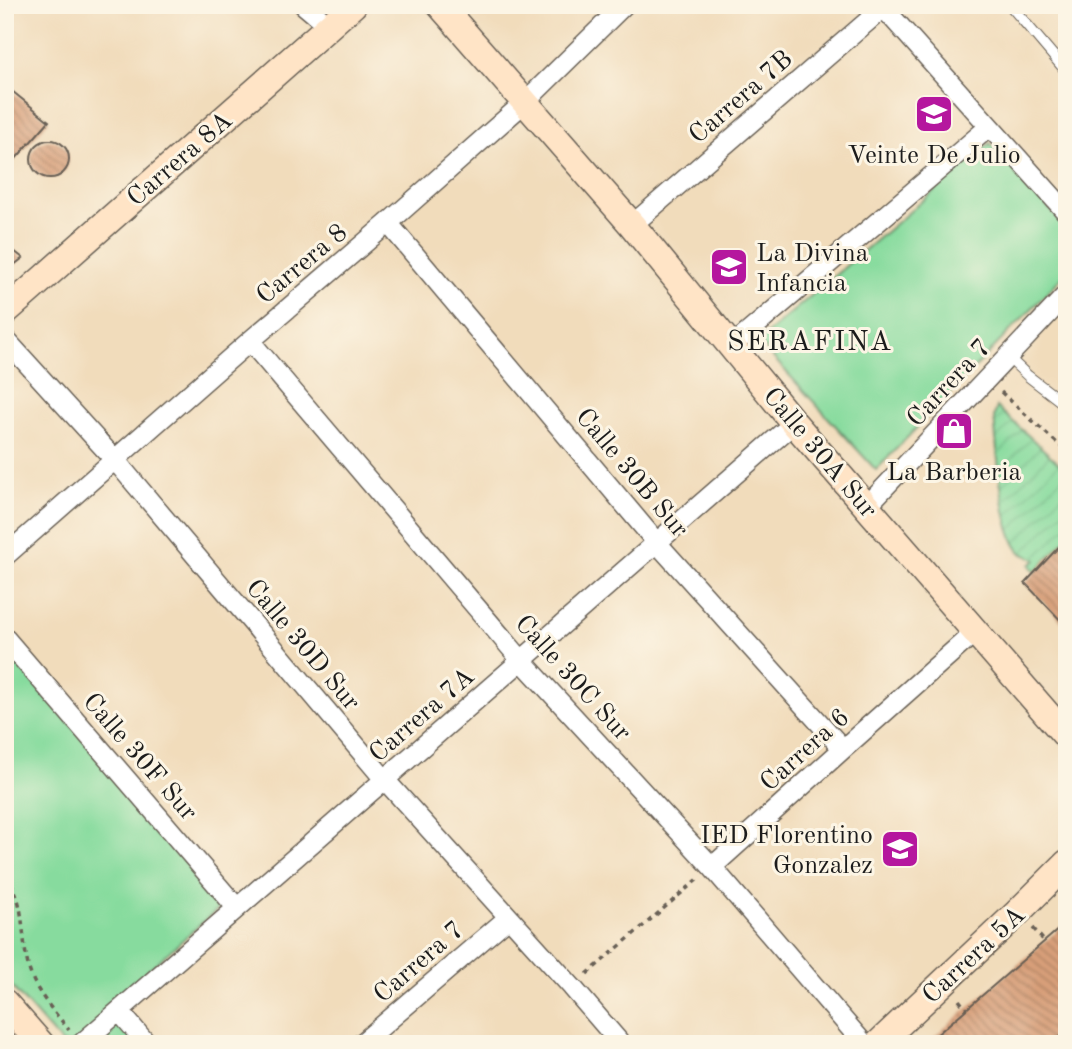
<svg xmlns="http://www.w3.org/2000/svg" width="1072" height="1049" viewBox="0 0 1072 1049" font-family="'Old Standard TT',serif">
<defs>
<pattern id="garden-furrows" width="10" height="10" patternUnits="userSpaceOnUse" patternTransform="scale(1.75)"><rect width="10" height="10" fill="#87db9e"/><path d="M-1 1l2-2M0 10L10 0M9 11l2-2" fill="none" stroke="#74bb88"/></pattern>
<pattern id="building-back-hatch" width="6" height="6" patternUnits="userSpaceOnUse" patternTransform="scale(1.75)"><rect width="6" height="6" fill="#d89f79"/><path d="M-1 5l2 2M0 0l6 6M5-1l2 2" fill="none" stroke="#ae8162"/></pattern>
</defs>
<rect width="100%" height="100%" fill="#fcf5e5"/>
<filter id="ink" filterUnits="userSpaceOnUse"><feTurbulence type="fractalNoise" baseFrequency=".0143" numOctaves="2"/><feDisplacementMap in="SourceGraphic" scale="14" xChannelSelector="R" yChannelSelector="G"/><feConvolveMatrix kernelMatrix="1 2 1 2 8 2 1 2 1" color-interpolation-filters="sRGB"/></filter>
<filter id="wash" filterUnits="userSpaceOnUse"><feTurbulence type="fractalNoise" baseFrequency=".00686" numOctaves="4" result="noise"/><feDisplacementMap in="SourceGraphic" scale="28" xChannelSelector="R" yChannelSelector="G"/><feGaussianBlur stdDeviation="1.57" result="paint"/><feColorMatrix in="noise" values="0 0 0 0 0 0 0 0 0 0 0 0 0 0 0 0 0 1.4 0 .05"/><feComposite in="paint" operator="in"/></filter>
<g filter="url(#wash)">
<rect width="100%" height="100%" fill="#f1dcbb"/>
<!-- park -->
<path fill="#87db9e" stroke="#527c5d" stroke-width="2" d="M990,143L1067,228V272L876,470L758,341Z
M5,648L226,902L106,1007L138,1044H62L5,979Z"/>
<!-- garden -->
<path fill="url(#garden-furrows)" stroke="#527c5d" stroke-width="2" d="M997,407L1067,471V538L1035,572L1030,565L1036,560C1032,557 1025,556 1022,553C1001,535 997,445 994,416Z"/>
<g id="blocks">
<!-- building -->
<path fill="url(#building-back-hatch)" d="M7,87L49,121L5,171V122L9,117L5,114V89Z
M31 159a19 19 0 1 1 38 0a19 19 0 1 1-38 0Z
M5,244L23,258L5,272Z
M1067,538V627L1025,583Z
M1067,922V1031L1052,1044H926Z"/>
</g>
</g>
<g filter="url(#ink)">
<use href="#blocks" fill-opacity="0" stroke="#675f54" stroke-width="2"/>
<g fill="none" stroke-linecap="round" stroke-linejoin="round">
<defs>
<path id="lane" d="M1010,5L1067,72
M1008,357L1028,376L1067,406"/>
<path id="street" d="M304,5L329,26
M881,5L1067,213
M388,223L657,543L843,749
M632,225L883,8
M5,339L115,460L385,780L572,987L621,1044
M250,341L522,661L712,867L864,1044
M732,346L989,127
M867,506L1067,294
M5,556L250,341L388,223L525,102L624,5
M5,638L237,908
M712,867L843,749L975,632
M119,1011L147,1044
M81,1044L794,423
M361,1044L508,918"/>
<path id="secondary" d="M440,5L632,225L794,423L1067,737
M5,312L353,5
M5,1003L41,1044
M878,1044L1017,913L1067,863"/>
</defs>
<!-- lane casing -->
<use href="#lane" stroke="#675f54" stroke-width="12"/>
<!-- street casing -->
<use href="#street" stroke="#675f54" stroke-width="22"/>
<!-- secondary casing -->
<use href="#secondary" stroke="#675f54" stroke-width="29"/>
<!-- path -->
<path stroke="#675f54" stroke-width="3.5" stroke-dasharray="5 5" stroke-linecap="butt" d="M1001,392L1067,452
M5,874C27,901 20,937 29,969C36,993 54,1011 69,1030
M1033,928L1044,941
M587,974L698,879
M959,1000L966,1009"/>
<!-- lane -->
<use href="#lane" stroke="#fff" stroke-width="10"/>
<!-- street -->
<use href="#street" stroke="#fff" stroke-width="19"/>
<!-- secondary -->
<use href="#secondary" stroke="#ffe4c6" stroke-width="26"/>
</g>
</g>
<!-- icons -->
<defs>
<symbol id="school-square" viewBox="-11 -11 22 22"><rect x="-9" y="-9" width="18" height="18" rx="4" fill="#b5179e" stroke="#fcf5e5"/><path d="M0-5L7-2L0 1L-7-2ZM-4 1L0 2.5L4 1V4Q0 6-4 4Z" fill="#fff"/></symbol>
<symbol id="shop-square" viewBox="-11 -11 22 22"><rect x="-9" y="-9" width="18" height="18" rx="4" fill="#b5179e" stroke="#fcf5e5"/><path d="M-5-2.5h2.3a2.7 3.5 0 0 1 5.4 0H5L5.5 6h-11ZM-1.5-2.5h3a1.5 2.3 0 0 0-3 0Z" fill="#fff"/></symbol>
</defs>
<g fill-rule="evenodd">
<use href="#school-square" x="912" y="92" width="44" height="44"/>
<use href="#school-square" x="707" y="245" width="44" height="44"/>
<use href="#shop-square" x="932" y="409" width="44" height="44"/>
<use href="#school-square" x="878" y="827" width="44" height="44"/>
</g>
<g text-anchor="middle" stroke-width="6" stroke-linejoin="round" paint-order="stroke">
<!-- street labels -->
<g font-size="26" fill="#1c1c1c" stroke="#fcf5e5">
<text transform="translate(740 96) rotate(-41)" y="9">Carrera 7B</text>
<text transform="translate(179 158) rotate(-41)" y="9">Carrera 8A</text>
<text transform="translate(301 263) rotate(-40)" y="9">Carrera 8</text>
<text transform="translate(948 382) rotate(-47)" y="9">Carrera 7</text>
<text transform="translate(821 452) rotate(50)" y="9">Calle 30A Sur</text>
<text transform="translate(633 472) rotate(50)" y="9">Calle 30B Sur</text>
<text transform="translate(304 644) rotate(50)" y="9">Calle 30D Sur</text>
<text transform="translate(574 677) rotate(48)" y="9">Calle 30C Sur</text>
<text transform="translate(421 714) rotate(-41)" y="9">Carrera 7A</text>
<text transform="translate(804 749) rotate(-42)" y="9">Carrera 6</text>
<text transform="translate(141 756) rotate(49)" y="9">Calle 30F Sur</text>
<text transform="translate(973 954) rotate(-43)" y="9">Carrera 5A</text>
<text transform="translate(418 961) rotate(-41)" y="9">Carrera 7</text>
</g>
<!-- poi labels -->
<g font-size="26" fill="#1c1c1c" stroke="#fcf5e5">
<text x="934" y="163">Veinte De Julio</text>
<text x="756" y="261" text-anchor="start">La Divina<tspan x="756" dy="30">Infancia</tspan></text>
<text x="954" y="480">La Barberia</text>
<text x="873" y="843" text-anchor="end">IED Florentino<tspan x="873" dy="30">Gonzalez</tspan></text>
</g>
<!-- neighbourhood labels -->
<g font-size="28" letter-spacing="2" fill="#1c1c1c" stroke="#fcf5e5">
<text x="810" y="350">SERAFINA</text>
</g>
</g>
<!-- margin -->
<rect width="1072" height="1049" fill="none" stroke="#fcf5e5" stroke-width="28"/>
</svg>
